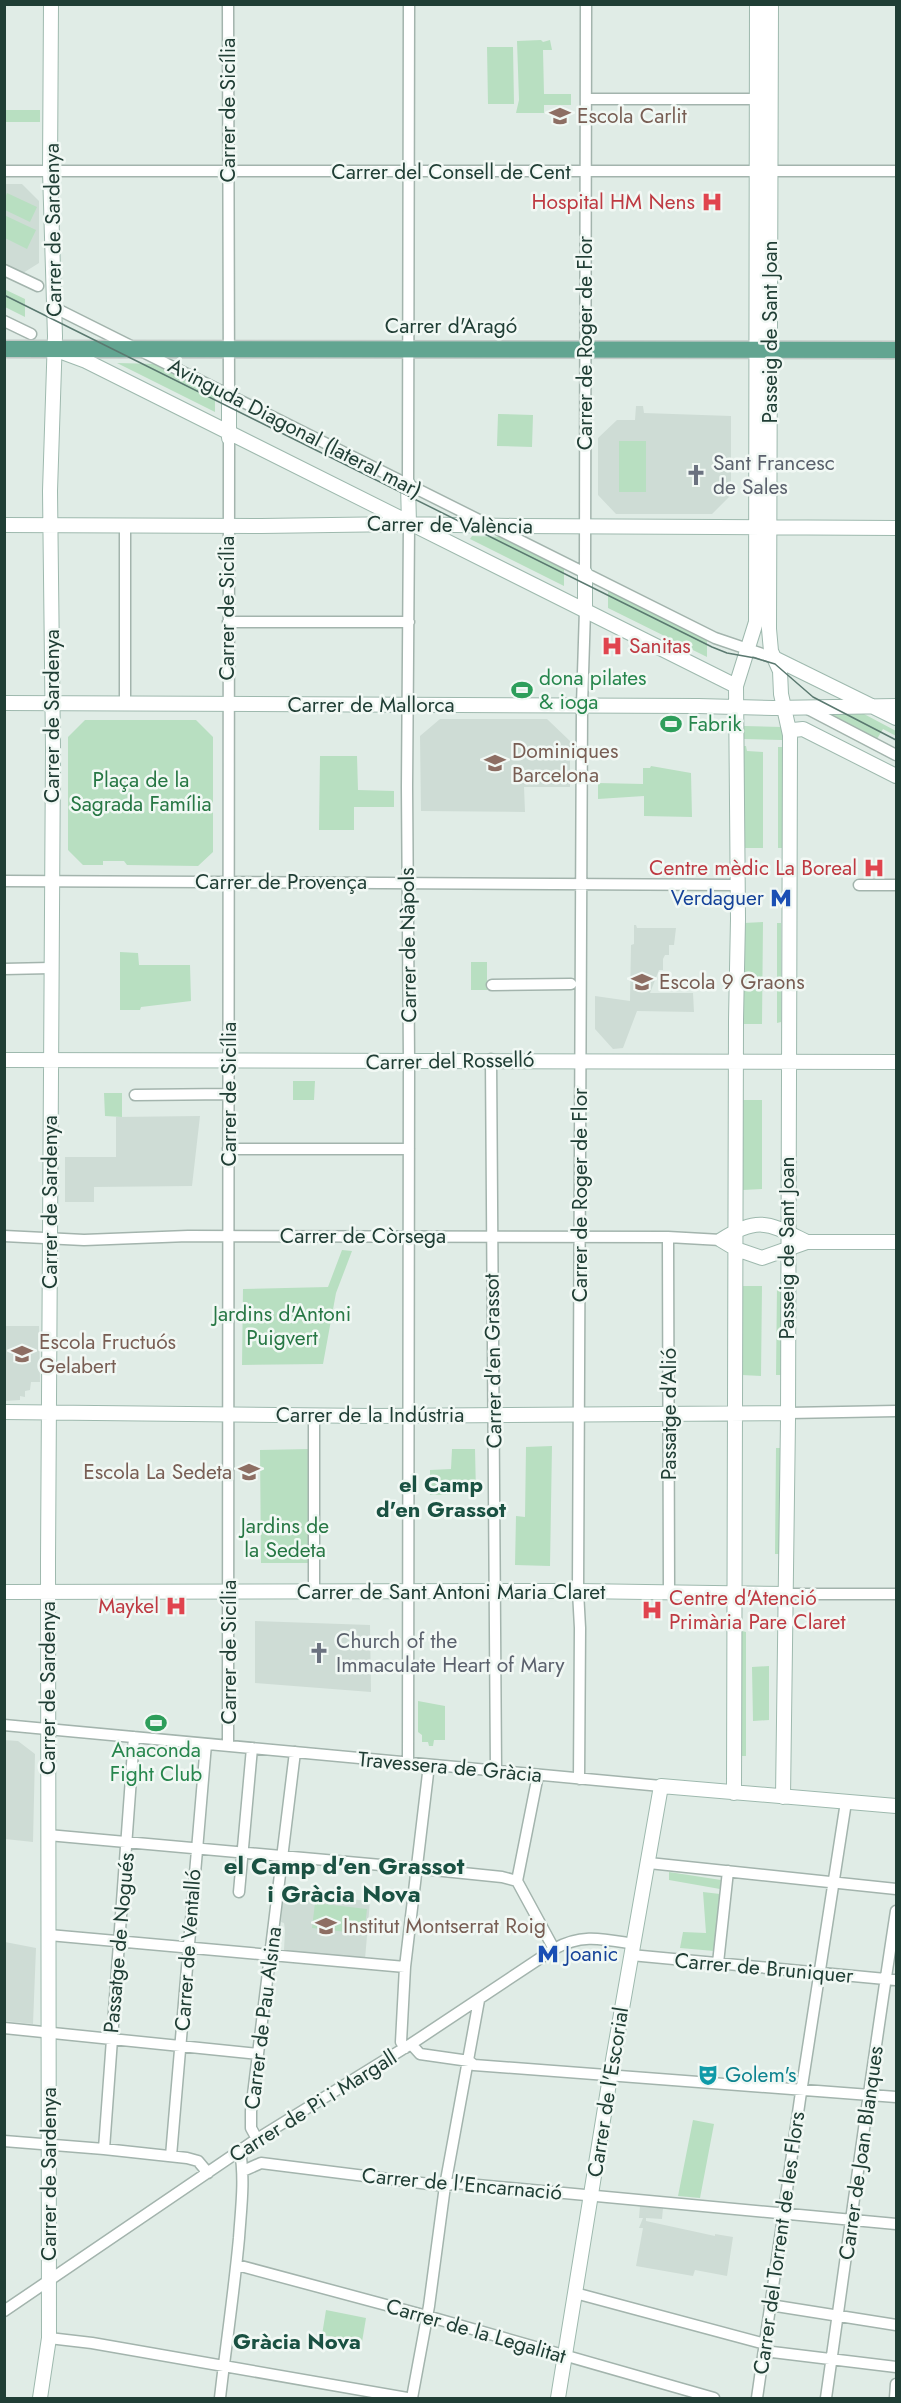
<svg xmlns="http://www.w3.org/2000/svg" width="901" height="2403" viewBox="0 0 901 2403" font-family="Jost,sans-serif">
<rect width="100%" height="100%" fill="#e0ece6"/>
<!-- built -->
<path fill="#cedcd5" d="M4,184H22L39,201V263L23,273L5,264Z
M636,406H643L644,413L731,416V495L712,514H616L598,495V438L617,420H635Z
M440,719H547L570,741V787H524L525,812L421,811L420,736Z
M634,925H636L637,928H676L674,945H669V955H665L663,959V970H659L650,993H693L694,1012L637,1011L623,1048L613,1049L595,1029V996L630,1001L631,945L634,944Z
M200,1116L192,1186L94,1187V1202H65V1157H116V1117Z
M4,1326H39L40,1382H31L30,1390L25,1391V1397L20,1396V1400L5,1401Z
M255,1621L370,1625L371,1692L255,1683Z
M4,1740L18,1741L35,1754L33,1842L5,1839Z
M283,1893L370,1901L365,1959L284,1950L285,1930L284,1923L281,1922Z
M5,1942L36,1948L33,2024L5,2021Z
M640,2206L663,2208L662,2219L646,2218V2221L715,2236V2234L733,2237L727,2276L695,2270L693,2276L636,2266L643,2228H639L643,2218H639Z"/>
<!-- green -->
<path fill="#b8dfc1" d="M541,40L543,42L550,40L552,50H543L544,94H571V105H544V113H516L519,100L517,41Z
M487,47H513L514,104H488Z
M5,110H40V122H5Z
M7,193L37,207L30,222L5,210V198Z
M4,215L36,230L27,249L5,238Z
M4,289L25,299V317L5,307Z
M117,363L158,364L215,392V412Z
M498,414L533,415L532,447L497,446Z
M619,441H646V492H619Z
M472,536L505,537L564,567V586L470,539Z
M608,588L707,638V657L608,608Z
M864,714L896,731V736L883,729L877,739L830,715Z
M85,720H196L213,737V852L198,866L127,865L124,861H103V865H83L68,850V737Z
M744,726L782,727V740L744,739Z
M744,746H746L747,751L763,752V848H744Z
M778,747H782V848H778Z
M320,756H357L358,790L394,791V807H354V830H319Z
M651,766L691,773L692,817L644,816V796L598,799V783L643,784V768H650Z
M763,922L762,1024H744V923Z
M777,923H781V1022L777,1023Z
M120,952L138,953L139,965H190L191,1001L141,1007L140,1010H120Z
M471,962H487V990H471Z
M293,1081H315L314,1100H293Z
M104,1093H122V1117L105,1116Z
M743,1100H762V1189L743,1190Z
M342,1250L352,1251L336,1293L323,1364L242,1365L243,1289L328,1287Z
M743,1286H762L761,1376L742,1375Z
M777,1286H781V1375H776Z
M552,1446L550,1566L515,1565L516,1516L525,1517L526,1447Z
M776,1448H780L779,1554H775Z
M309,1449L310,1563H261L260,1450Z
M452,1449H475L476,1494L430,1495V1470L451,1469Z
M742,1631L746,1632V1756H742Z
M769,1666V1720L753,1721L752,1667Z
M418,1701L445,1706V1740H434L433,1746H429L428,1742H422V1735L418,1732Z
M669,1872L721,1880L720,1889L669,1880Z
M703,1892L720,1894L714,1951L680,1948L683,1932L706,1933Z
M315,1903L367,1909L364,1934L312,1928Z
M693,2120L714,2124L700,2198L678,2196Z
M326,2310L366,2318L362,2342L322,2335Z"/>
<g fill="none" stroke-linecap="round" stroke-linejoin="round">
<defs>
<path id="street" d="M228,4L229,395
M586,99H757
M4,171H896
M4,270L38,286
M55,308L715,638L774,658
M4,321L31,334
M408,484L409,4
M585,573L586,4
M228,622H409
M125,704V526
M806,708L896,755
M4,881L738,885
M859,885H896
M4,969L51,968
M492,985L571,984
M491,1059L496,1771
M135,1095L229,1094
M228,1149H409
M4,1236L84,1240L188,1236L668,1237L721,1240
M668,1237L669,1592
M788,1413L896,1411
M314,1415V1592
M787,1594H896
M4,1725L661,1786
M228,1746C229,1311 228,876 229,441
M408,1763L409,1060L407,787L409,524
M538,1775L517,1881L554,1949
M579,1779L580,1628L578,1591L582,705L585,610
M48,1835L414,1868L502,1877L517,1881
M649,1863L896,1889
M239,1892L252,1748
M49,1935L405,1967
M631,1955L896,1980
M718,1963L728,1871
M4,2028L258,2054
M411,2044L420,2054L469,2061L474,2065L896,2097
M405,2048L401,2042L405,1967L429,1765
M257,2139L251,2128V2111L295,1752
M4,2141L104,2149L187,2158L198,2161L208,2173
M104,2149L134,1737
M171,2156L206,1744
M243,2171L261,2163L445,2186L456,2183L896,2224
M237,2265L427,2316L714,2398
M575,2293L765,2344
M770,2305L896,2325
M4,2311L257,2139L411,2044L554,1949C582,1933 603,1939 634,1944
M49,2338L92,2343L407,2398
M764,2351L896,2367
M220,2398C226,2345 234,2292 239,2238C241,2208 245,2180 240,2151
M412,2398L429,2306L445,2186L479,2000
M757,2398L800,2099L846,1802
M826,2398C849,2236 871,2073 896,1911
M895,2398L896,2384"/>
<path id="secondary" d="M771,4L769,629L771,651L780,671L781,694L790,735L788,1419L783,1797
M59,351L86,361L736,686
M229,438V395
M408,484L409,524
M4,525L261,526L402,524L517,526L896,528
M585,573V610
M774,658L896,718
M4,703L698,706L773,708L896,706
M790,735L793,730L803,729L896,776
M4,1060L896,1062
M807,1242C770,1224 759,1215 721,1240L736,1249L762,1258L807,1242H896
M4,1412L372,1416L788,1413
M4,1592L578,1591L787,1594
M734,1793L736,1020L738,919L736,686L756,622L757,4
M40,2398L49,2338L48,1561L53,749L50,491L55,336L50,171L51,4
M558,2398L610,2077L661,1786L896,1806"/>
<path id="primary" d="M4,349L896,350"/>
</defs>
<!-- street casing -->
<use href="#street" stroke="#a3b4ad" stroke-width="13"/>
<!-- secondary casing -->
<use href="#secondary" stroke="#9eb9ae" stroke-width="16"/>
<!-- primary casing -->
<use href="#primary" stroke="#c1c9c6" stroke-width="19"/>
<!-- street -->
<use href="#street" stroke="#fff" stroke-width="10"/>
<!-- secondary -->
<use href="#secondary" stroke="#fff" stroke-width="14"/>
<!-- primary -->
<use href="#primary" stroke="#62a591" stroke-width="16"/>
<!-- tram -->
<path stroke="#5a7970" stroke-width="1.5" d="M4,295L712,647L727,653L755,658L775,664L813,697L896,740"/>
</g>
<!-- icons -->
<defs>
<symbol id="school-bare" viewBox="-9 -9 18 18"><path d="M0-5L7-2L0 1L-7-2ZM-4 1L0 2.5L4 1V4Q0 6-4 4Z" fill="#8d6e63" stroke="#f1f8f4" stroke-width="2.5" paint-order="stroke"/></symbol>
<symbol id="hospital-bare" viewBox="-9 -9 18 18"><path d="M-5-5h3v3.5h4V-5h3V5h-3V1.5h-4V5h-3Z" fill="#e0444e" stroke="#f1f8f4" stroke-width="2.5" paint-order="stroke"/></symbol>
<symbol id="church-bare" viewBox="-9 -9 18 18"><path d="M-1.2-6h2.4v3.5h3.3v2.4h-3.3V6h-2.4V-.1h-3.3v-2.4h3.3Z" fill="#6b7280" stroke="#f1f8f4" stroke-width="2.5" paint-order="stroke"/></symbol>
<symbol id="stadium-bare" viewBox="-9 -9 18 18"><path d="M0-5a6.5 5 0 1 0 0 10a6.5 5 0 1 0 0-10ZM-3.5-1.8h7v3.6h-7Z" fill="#2e9e5b" stroke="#f1f8f4" stroke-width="2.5" paint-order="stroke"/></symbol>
<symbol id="metro-bare" viewBox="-9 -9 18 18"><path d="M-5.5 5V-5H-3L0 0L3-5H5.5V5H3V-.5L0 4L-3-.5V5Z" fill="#1a4fb4" stroke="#f1f8f4" stroke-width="2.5" paint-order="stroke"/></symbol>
<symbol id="theatre-bare" viewBox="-9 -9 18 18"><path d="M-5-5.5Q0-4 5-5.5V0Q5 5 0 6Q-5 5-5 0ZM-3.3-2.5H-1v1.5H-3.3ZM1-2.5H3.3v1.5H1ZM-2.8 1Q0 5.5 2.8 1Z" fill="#0f9aa8" stroke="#f1f8f4" stroke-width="2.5" paint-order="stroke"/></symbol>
</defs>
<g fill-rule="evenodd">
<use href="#school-bare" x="545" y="101" width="30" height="30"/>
<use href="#hospital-bare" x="697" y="187" width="30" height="30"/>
<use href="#church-bare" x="681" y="460" width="30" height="30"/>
<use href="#hospital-bare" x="597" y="631" width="30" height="30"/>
<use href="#stadium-bare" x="507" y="675" width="30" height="30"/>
<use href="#stadium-bare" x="656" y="709" width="30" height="30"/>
<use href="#school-bare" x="480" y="748" width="30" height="30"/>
<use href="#hospital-bare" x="859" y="853" width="30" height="30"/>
<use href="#metro-bare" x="766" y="883" width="30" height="30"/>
<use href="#school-bare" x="627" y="967" width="30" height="30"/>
<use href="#school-bare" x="7" y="1339" width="30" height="30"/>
<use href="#school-bare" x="234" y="1457" width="30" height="30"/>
<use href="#hospital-bare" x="161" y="1591" width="30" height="30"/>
<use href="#hospital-bare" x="637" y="1595" width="30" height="30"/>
<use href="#church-bare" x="304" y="1638" width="30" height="30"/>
<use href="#stadium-bare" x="141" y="1708" width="30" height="30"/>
<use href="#school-bare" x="311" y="1911" width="30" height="30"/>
<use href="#metro-bare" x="533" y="1939" width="30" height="30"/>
<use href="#theatre-bare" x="693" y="2060" width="30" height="30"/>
</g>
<g text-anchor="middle" stroke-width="5" stroke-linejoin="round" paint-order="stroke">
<!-- street labels -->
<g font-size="21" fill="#203e35" stroke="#f1f8f4">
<text transform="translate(228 110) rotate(-90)" y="7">Carrer de Sicília</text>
<text x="451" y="179">Carrer del Consell de Cent</text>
<text transform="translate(53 230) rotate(-91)" y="7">Carrer de Sardenya</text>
<text x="451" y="333">Carrer d'Aragó</text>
<text transform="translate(770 332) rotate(-90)" y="7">Passeig de Sant Joan</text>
<text transform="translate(585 343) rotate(-90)" y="7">Carrer de Roger de Flor</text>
<text transform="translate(295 428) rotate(27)" y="7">Avinguda Diagonal (lateral mar)</text>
<text transform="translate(450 525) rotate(1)" y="7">Carrer de València</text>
<text transform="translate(227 608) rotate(-90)" y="7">Carrer de Sicília</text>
<text x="371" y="712">Carrer de Mallorca</text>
<text transform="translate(52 716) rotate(-90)" y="7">Carrer de Sardenya</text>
<text x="281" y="889">Carrer de Provença</text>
<text transform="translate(408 945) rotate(-91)" y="7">Carrer de Nàpols</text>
<text transform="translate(450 1061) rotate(-1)" y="7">Carrer del Rosselló</text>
<text transform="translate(229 1094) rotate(-90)" y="7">Carrer de Sicília</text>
<text transform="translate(580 1195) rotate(-90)" y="7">Carrer de Roger de Flor</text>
<text transform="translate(50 1202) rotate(-90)" y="7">Carrer de Sardenya</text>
<text x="363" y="1243">Carrer de Còrsega</text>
<text transform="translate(787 1248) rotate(-90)" y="7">Passeig de Sant Joan</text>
<text transform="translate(493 1361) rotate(-91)" y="7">Carrer d'en Grassot</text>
<text transform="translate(669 1414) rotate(-90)" y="7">Passatge d'Alió</text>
<text x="370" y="1422">Carrer de la Indústria</text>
<text x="451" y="1599">Carrer de Sant Antoni Maria Claret</text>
<text transform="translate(229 1652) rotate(-90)" y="7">Carrer de Sicília</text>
<text transform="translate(48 1688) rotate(-90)" y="7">Carrer de Sardenya</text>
<text transform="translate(450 1767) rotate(5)" y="7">Travessera de Gràcia</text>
<text transform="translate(119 1943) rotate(-85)" y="7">Passatge de Nogués</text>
<text transform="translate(188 1950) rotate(-86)" y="7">Carrer de Ventalló</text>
<text transform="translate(764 1968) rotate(5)" y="7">Carrer de Bruniquer</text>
<text transform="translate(263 2018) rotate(-83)" y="7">Carrer de Pau Alsina</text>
<text transform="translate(608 2092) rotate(-81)" y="7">Carrer de l'Escorial</text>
<text transform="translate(313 2106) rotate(-32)" y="7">Carrer de Pi i Margall</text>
<text transform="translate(861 2153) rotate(-82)" y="7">Carrer de Joan Blanques</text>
<text transform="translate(49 2174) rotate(-90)" y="7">Carrer de Sardenya</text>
<text transform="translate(462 2184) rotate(5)" y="7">Carrer de l'Encarnació</text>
<text transform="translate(779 2243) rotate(-82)" y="7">Carrer del Torrent de les Flors</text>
<text transform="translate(476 2331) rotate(16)" y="7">Carrer de la Legalitat</text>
</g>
<!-- education labels -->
<g font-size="21" fill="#785e54" stroke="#f1f8f4" text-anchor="start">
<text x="577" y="123">Escola Carlit</text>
<text x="512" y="758">Dominiques<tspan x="512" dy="24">Barcelona</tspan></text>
<text x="659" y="989">Escola 9 Graons</text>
<text x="39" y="1349">Escola Fructuós<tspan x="39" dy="24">Gelabert</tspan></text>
<text x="232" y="1479" text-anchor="end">Escola La Sedeta</text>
<text x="343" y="1933">Institut Montserrat Roig</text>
</g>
<!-- health labels -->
<g font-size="21" fill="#be3a42" stroke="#f1f8f4" text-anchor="end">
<text x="695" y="209">Hospital HM Nens</text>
<text x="629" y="653" text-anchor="start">Sanitas</text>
<text x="857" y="875">Centre mèdic La Boreal</text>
<text x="669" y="1605" text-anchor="start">Centre d'Atenció<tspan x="669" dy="24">Primària Pare Claret</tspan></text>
<text x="159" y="1613">Maykel</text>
</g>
<!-- worship labels -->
<g font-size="21" fill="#5b616d" stroke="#f1f8f4" text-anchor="start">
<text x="713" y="470">Sant Francesc<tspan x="713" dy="24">de Sales</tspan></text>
<text x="336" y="1648">Church of the<tspan x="336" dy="24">Immaculate Heart of Mary</tspan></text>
</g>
<!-- leisure labels -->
<g font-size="21" fill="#27864d" stroke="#f1f8f4" text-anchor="start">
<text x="539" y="685">dona pilates<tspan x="539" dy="24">&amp; ioga</tspan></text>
<text x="688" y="731">Fabrik</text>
<text x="156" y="1757" text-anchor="middle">Anaconda<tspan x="156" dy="24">Fight Club</tspan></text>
</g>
<!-- park labels -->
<g font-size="21" fill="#277744" stroke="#f1f8f4">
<text x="141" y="787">Plaça de la<tspan x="141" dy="24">Sagrada Família</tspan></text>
<text x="282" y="1321">Jardins d'Antoni<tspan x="282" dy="24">Puigvert</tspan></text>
<text x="285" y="1533">Jardins de<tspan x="285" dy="24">la Sedeta</tspan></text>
</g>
<!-- transit labels -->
<g font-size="21" fill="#164399" stroke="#f1f8f4" text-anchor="end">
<text x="764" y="905">Verdaguer</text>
<text x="565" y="1961" text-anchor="start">Joanic</text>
</g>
<!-- culture labels -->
<g font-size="21" fill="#0d838f" stroke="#f1f8f4" text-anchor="start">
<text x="725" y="2082">Golem's</text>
</g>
<!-- neighbourhood labels -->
<g font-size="22" font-weight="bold" fill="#1a5142" stroke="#f1f8f4">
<text x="441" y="1492">el Camp<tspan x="441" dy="25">d'en Grassot</tspan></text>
<text x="297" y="2349">Gràcia Nova</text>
</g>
<!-- quarter labels -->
<g font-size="24" font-weight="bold" fill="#1a5142" stroke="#f1f8f4">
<text x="344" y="1874">el Camp d'en Grassot<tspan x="344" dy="28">i Gràcia Nova</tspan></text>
</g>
</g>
<!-- border -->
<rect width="901" height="2403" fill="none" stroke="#203e35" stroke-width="12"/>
</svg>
